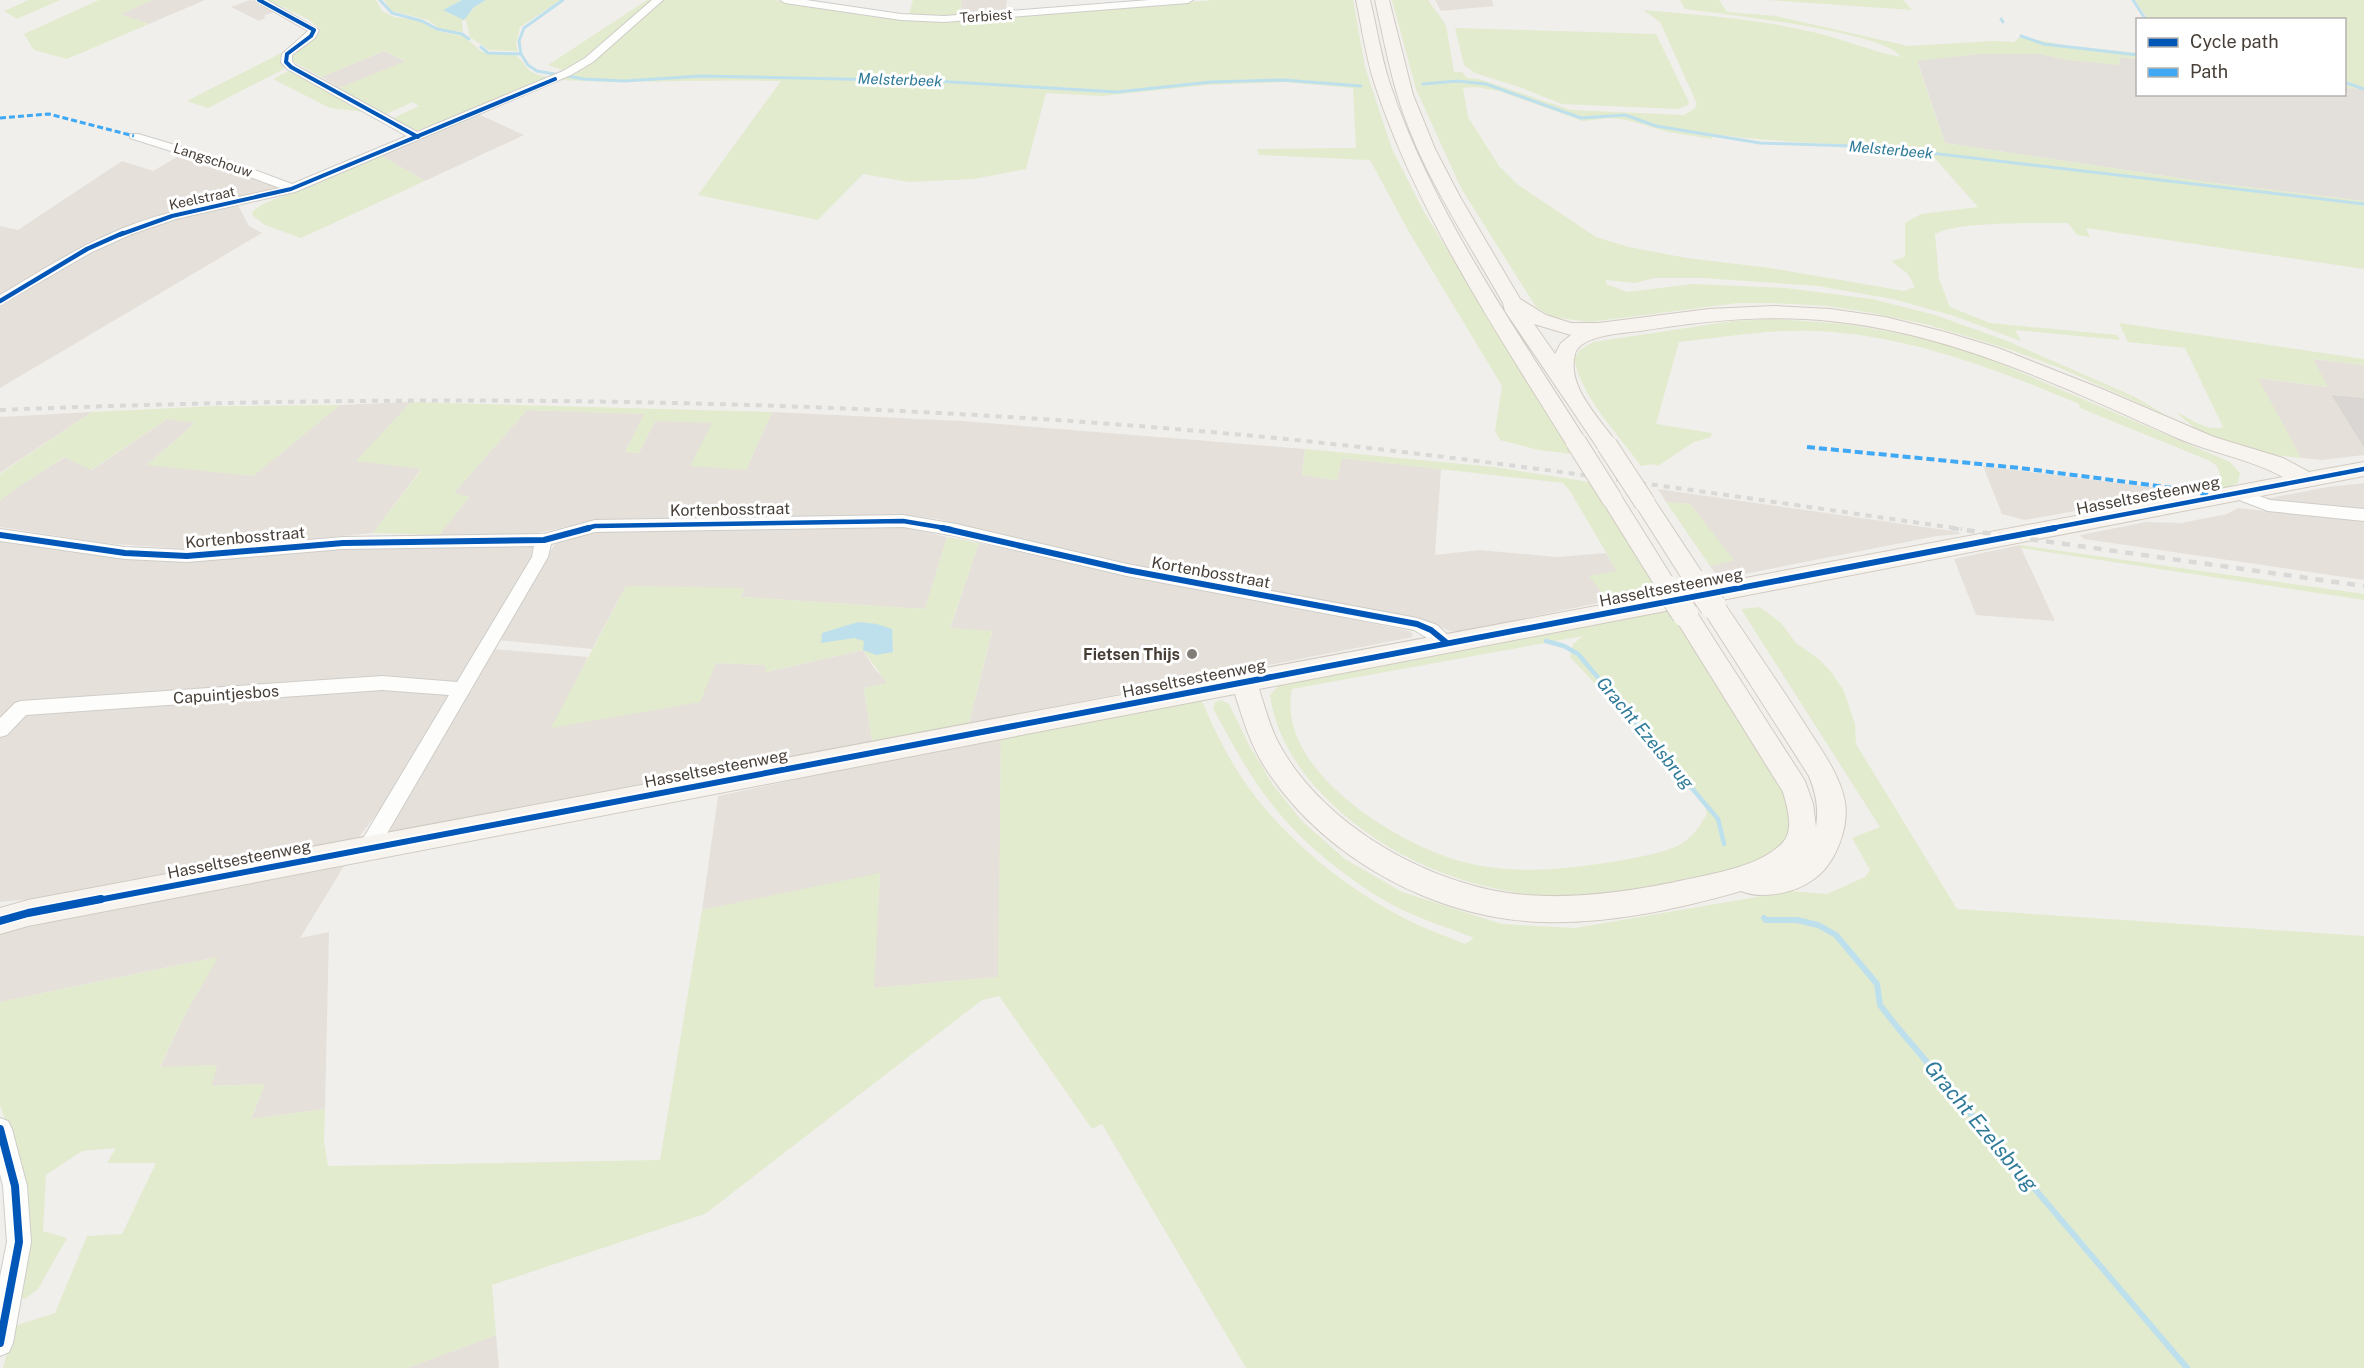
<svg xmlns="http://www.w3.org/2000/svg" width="2364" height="1368" viewBox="0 0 2364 1368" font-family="'Public Sans',sans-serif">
<rect width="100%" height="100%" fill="#f1efec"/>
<!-- residential -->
<path fill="#e5e0d9" d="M153,0H205L149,24L119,14Z
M250,0L274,12L263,16L266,18L259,21L231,7Z
M962,0H1007L1005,13L959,17Z
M1435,0H1492L1494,6L1441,11Z
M384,51L407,62L339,88L321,77Z
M480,115L524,135L425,181L382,156Z
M184,153L283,188L169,214L0,296V226L18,230L122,161L153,171Z
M238,205L249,226L262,233L0,388V306L93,249L165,220Z
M2312,359L2364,365V455L2322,460L2301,458L2257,378L2327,387Z
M411,402L357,461L422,468L373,533L199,550L102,543L0,527V501L17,487L65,457L92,470L167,419L196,422L148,464L253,476L340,405Z
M527,410L645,414L625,452L639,453L655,421L712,422L746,470L772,412L962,421L1305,449L1302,475L1336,480L1341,458L1441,469L1435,555L1479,550L1557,557L1606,553L1618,571L1590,576L1608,601L1462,631H1450L1421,619L1122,563L1044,547L938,519L904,515L612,519L591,521L530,535H439L469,497L453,494Z
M92,412L0,473V417Z
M1983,466L2175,490L2180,492L2025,520L2002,514Z
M2364,483V512L2269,501L2265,499L2328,487Z
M1658,489L1959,532L1960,534L1937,536L1719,579L1710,566L1733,560L1690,504L1666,502Z
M2238,508L2364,521V580L2084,539L2080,535L2146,522L2181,523L2227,514Z
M846,525L905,527L947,537L925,609L741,597L744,589L626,586L592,649L497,640L555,544L562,539L601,530Z
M0,541L137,560L166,562L292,550L527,544L533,546L535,552L382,807L359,837L41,898L0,902Z
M979,543L1409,631L1413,634L1412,637L1403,639L969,723L992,632L950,629Z
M2020,545L2021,548L2055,621L1976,615L1954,559Z
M492,649L588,657L552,728L716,663L765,665L767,672L863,650L874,668L888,683L864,688L872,741L393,834L388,831Z
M1001,736L999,977L873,988L880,874L702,910L718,796Z
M349,858L300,938L329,932L325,1109L251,1119L265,1084L211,1086L217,1065L160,1068L182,1020L217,957L0,1002V933L35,922Z
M496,1335L499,1368H407Z"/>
<!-- industrial -->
<path fill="#e3dfdb" d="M1978,54H2039L2069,60L2120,64L2118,57L2137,59L2138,94L2348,95L2345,88L2364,89V201L2206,182L1945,143L1917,60Z"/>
<!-- green -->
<path fill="#e2ebcd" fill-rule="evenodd" d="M29,0H60L17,19L4,11Z
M99,0H153L120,14L149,24L67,59L34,50L24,34Z
M268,0H376L382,11L394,17L418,20L438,31L463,36L482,52L514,54C531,67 523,73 549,77L420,134L391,119L419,106L413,102L386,114L339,88L406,61L384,51L321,77L291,60L292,53L321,30L308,19Z
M384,0H462L444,10L464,19L474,7L486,0H561L520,27L516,44L518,51L489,50L470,37L466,20L462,21L463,32L440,29L428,20L392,11Z
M647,0H654L575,66L565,71L548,65Z
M663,0H775L790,4L900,18L1038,13L1215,0H1353L1365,67L1392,149L1423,210L1572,454L1539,450L1500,440L1495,431L1502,386L1409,232L1370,160L1259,155L1257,149L1356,148L1353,88L1284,82L1207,85L1102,96L1046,93L1026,169L973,179L909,182L863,174L818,220L698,195L781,81C707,79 634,84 561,80L585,68Z
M913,0H962L959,17L909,15Z
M1392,0H1428L1446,25L1454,72H1462L1467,78L1479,79L1571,110L1684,115L1694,109L1697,104L1660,22L1643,10C1701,15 1760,19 1817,33C1845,40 1873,52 1901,57C1884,31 1721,14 1685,9L1680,0H1719L1727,12L1776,16L1908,46L1994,41L2014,42L2021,36L2062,45L2137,53V59L2119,57L2120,65L2069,60L2039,54H1978L1917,61L1945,143L2206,182L2364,201V269L2086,228L2090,237L2077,235L2068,223C2035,224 1962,220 1935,234L1939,279L1950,307L1990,323L2117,335L2120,340L2015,330L2021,341L1954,316L1893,299L1818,286L1703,278H1654L1635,283L1606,280V284L1627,292L1693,284L1786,288L1872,299L1935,315L2005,340L2135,397L2166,415L2060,368L2008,349L1929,325L1872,313L1828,306L1775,303H1738L1590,322L1552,317L1536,307L1461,188L1416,89ZM1475,87L1499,91L1583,121L1609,118L1627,120L1668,132L1712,139L1713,134C1784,144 1857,143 1929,152L1978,207L1921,214L1905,223V257L1891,261L1908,274L1915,287L1904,291L1770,268L1687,258L1629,247L1596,237L1517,184L1499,166L1468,117L1463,88Z
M1768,0H1903L1912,10Z
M2135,0H2364V89L2345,88L2344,20L2148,19Z
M1455,28L1656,34L1689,102L1688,105L1677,109L1562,104L1519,87L1475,73L1464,65Z
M283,52L280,58L284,69L208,108L187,101Z
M290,70L365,112L330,108L273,79Z
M382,156L425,181L301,238L265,225L252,215L253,211L263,204Z
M1775,319L1845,324L1891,332L1940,343L1985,357L2230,462L2240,473L2238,483L2228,487H2212L2221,478L2217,466L2208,460L2080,408L2079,404C1996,369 1908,335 1816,331C1770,329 1725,337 1679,342L1656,424L1712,433L1711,437L1694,442L1658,466L1654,464L1641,466C1618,434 1582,398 1574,359L1580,350L1593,342L1733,321Z
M2119,323L2364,359V365L2313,359L2328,387L2258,378L2301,458C2265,455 2199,441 2177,412C2191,419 2207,432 2223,427L2185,348L2128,342Z
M411,402L772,412L746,470L690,466L712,423L655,421L639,453L625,452L644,414L527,410L454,493L469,497L439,535L373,533L422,469L356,461Z
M340,405L253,476L147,465L195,423L167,419L91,470L64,457L18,487L0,501V474L92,412L215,406Z
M1305,449L1494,467L1590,482L1661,591L1608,601L1589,576L1617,571L1570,491L1563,483L1342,458L1337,480L1302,475Z
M1666,502L1690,504L1734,560L1710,566Z
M947,537L979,543L950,628L992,631L969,723L872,741L864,688L887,683L863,650L766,672L765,665L716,663L700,702L551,728L626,586L744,588L741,597L925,609Z
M2020,545L2364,594V600L2021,548Z
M1760,607L1781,623L1796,643L1820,660L1832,673L1844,691L1855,724L1856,744L1957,909L2364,936V1368H1246L1102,1124L1092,1129L999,996L982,1000L705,1214L492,1285L496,1335L407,1368H3L14,1326L55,1313L87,1236L122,1234L156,1163H107L116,1148L82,1151L46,1175L43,1231L67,1238L38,1289L25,1299L16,1295L29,1204L20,1165L0,1105V1002L218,957L182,1020L160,1067L217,1065L212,1086L265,1084L251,1119L325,1109L324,1141L328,1166L660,1160L702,910L880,873L874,988L998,977L1001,736L1200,697C1212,724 1225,753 1242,778C1281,836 1340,884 1402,917C1422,928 1444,935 1465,944L1474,938C1448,927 1418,919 1393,905C1354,884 1307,847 1279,813C1252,781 1232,744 1213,708L1215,702L1221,700L1229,704L1249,745L1273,785L1303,822L1345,859L1402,892L1502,924L1575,928L1791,891L1827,894L1865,877L1870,870L1852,838L1880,827L1741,609Z
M1671,609L1784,790L1790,825L1784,846C1776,851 1768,857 1760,860C1740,870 1703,875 1681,880C1660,884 1639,891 1618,894C1513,908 1396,872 1322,794C1296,767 1275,733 1270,695L1283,681ZM1583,636L1573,644L1570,657L1703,799L1707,814C1701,824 1694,835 1684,842C1670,852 1640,857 1623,860C1569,869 1514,876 1460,861C1395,843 1275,769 1292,689Z"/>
<!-- water -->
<path fill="#bee0ed" d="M462,0H486L474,7L464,20L443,10Z
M858,622L877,624L892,629L893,652L876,655L863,650L864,641L854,638L821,643L822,633Z"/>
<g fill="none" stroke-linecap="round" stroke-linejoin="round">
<!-- stream-far2 -->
<path stroke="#bee0ed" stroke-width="3" d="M380,0L392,13L422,21L437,29L462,34L469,39
M563,0L524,28L519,41L521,54L528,65L537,71L584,79L624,81L701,76L935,81L1117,92L1211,82L1283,80L1361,86
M2133,0L2146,20
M2001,19L2003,22
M2021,36L2044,44L2138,55
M481,47L488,53L521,54
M2344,82L2364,89
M1423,84L1457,81L1486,84L1581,118L1625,115L1656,126L1760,143L1880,147L2364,204"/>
<!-- stream-far1 -->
<path stroke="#bee0ed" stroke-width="4.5" d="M1546,641L1564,646L1578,654L1718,819L1724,844"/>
<!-- stream -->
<path stroke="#bee0ed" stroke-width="6" d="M1764,918L1766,920H1797L1818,925L1836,935L1877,984L1880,1005L1898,1028L2187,1368"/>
</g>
<!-- building -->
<path fill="#d9d6d3" stroke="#d9d6d2" stroke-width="1.5" d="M2333,396L2364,399V446Z"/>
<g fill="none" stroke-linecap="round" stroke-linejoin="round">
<defs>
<path id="minor" d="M254,0H267L319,30L315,38L292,55V61L295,65L417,132L563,71L585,58L652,0H663L593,62L571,75L295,192L176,219L132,234L92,252L0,305V295C39,272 78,247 121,229C171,208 227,200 280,188L228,169L130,138V134H138L236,163L292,184L407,136L287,69L281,62L282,54L308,31Z
M780,0H806L901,14L944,16L1149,0H1193L1188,3L944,22L901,20L785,3Z
M2235,487L2270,500L2364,509V521L2268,511L2229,496L2227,492L2229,488Z
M903,515L956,524L1127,564L1417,618L1437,625L1456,643L1453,648L1447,650L1414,630L1127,576L956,536L903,527L595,532L551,544L548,557L375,854L368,857L361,854L358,848L361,842L449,695L382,690L26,715L7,735L0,737V718L15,703L21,701L382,676L457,682L532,557L534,546L343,549L187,562L125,559L0,541V529L125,547L187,550L343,537L544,534L595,520Z
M0,1118L8,1121L12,1129L27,1186L31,1242L13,1343L9,1352L0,1356V1277L7,1242L3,1186L0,1174Z"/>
<path id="secondary" d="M1356,0H1370C1377,28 1381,57 1390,84C1434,214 1515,327 1587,442L1584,447L1576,449L1568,447C1496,331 1418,215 1375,85C1366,58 1362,28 1356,0Z
M1375,0H1389L1413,95L1435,149L1460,197L1520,299L1546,315L1571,323H1599L1709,309L1774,306L1830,309L1885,317L1945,332L1998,348L2102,389L2214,437L2283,458L2309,472L2364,462V476L1722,600C1751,643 1780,685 1808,729C1822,751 1840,775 1845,802C1849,827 1836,864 1814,879C1795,893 1763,900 1741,891C1678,909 1610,924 1543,922C1436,919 1325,859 1266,769C1251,746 1243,720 1235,694L28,926L0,934V908L28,900L1660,594L1601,499L1604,494L1612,491L1620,494L1680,590L1688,588L1634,503L1637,498L1645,495L1653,498L1705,577L1708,585L2283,477C2250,459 2212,453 2177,438C2066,388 1952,333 1830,321C1766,314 1703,321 1640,331C1624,333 1580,335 1575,354C1566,388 1601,419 1618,445L1615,450L1607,452L1599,450L1505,311L1503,303C1465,236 1419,169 1397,94C1388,63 1382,31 1375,0ZM1534,324L1571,335L1561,343L1555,354ZM1702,604L1704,612L1809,776C1816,793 1819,809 1816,827L1813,804L1805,781L1694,608L1689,606ZM1676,609L1673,614L1676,620L1783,792C1787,806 1794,828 1784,841C1763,867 1707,875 1675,882C1626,892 1576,899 1526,895C1434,888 1324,827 1279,744C1270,727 1265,708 1259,689Z"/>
</defs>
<!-- minor casing -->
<use href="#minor" stroke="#cfcdc9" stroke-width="2"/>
<!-- secondary casing -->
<use href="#secondary" stroke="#d0cbc3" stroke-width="2"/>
<!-- minor -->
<use href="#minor" fill="#fdfdfc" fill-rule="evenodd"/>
<!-- secondary -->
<use href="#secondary" fill="#f7f4ef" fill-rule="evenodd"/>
<!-- rail-far1 -->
<path stroke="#d9d9d8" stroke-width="4" stroke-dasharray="6 6" stroke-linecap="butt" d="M0,410C422,393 844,397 1265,437C1499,460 1730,496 1962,529"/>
<!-- rail -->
<path stroke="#d9d9d8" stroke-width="4.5" stroke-dasharray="8 8" stroke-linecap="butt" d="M1951,528L2364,586"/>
<defs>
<path id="secondary-bridge-far1" d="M1576,442L1612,499
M1607,445L1645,503"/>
<path id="secondary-bridge" d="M1697,583L1713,606
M1669,589L1685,614"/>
</defs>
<!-- secondary-bridge-far1 casing -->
<use href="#secondary-bridge-far1" stroke="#d0cbc3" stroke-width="22" stroke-linecap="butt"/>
<!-- secondary-bridge casing -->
<use href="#secondary-bridge" stroke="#d0cbc3" stroke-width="28" stroke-linecap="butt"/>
<!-- secondary-bridge-far1 -->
<use href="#secondary-bridge-far1" stroke="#f7f4ef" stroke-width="20"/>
<!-- secondary-bridge -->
<use href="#secondary-bridge" stroke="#f7f4ef" stroke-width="26"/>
<!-- quiet-far1 -->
<path stroke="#3fa9f5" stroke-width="3" stroke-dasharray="6 3" stroke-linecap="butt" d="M0,118L49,114L134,136"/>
<!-- quiet -->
<path stroke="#3fa9f5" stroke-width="4" stroke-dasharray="8 4" stroke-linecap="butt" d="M1807,447L2020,468L2181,489L2209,495"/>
<defs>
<path id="cycleway-far3" d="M259,0L314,30L311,36L287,54L286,62L291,67L418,137
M119,235L172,216L291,189L555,79"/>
<path id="cycleway-far2" d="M0,301L87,249L123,233
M583,529L595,526L903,521L951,529
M2047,529L2364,469"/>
<path id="cycleway-far1" d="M942,528L1127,570L1417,624L1431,630L1447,643
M0,535L125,553L187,556L343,543L544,540L589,528
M93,901L2055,528"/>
<path id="cycleway" d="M0,921L28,913L101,899
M0,1129L15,1186L19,1242L0,1343"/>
</defs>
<!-- cycleway-far3 casing -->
<use href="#cycleway-far3" stroke="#fff" stroke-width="6"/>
<!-- cycleway-far2 casing -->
<use href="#cycleway-far2" stroke="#fff" stroke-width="8"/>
<!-- cycleway-far1 casing -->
<use href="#cycleway-far1" stroke="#fff" stroke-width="10"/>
<!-- cycleway casing -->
<use href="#cycleway" stroke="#fff" stroke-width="11"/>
<!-- cycleway-far3 -->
<use href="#cycleway-far3" stroke="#0057b8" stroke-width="4"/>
<!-- cycleway-far2 -->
<use href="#cycleway-far2" stroke="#0057b8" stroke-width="4.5"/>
<!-- cycleway-far1 -->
<use href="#cycleway-far1" stroke="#0057b8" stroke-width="6"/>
<!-- cycleway -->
<use href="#cycleway" stroke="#0057b8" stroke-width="8"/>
</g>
<!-- markers -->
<circle fill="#827d76" stroke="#fff" stroke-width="2" cx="1192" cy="654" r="6"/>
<g text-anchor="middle" stroke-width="6" stroke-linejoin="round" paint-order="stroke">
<!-- far-street labels -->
<g font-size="14" fill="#473f37" stroke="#fff">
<text transform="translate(986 16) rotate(-4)" y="5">Terbiest</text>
<text transform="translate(213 160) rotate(18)" y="5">Langschouw</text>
<text transform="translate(202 198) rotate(-12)" y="5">Keelstraat</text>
</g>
<!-- far-water labels -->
<g font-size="15" font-style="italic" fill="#2e7a98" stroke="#fff">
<text transform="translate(900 80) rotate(2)" y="5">Melsterbeek</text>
<text transform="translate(1891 150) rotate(5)" y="5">Melsterbeek</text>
</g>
<!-- street labels -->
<g font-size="16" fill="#473f37" stroke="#fff">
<text transform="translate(2148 495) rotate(-11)" y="6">Hasseltsesteenweg</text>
<text transform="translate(730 509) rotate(-1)" y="6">Kortenbosstraat</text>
<text transform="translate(245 537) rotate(-5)" y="6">Kortenbosstraat</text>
<text transform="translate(1211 572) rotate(10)" y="6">Kortenbosstraat</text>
<text transform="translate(1671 587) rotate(-11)" y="6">Hasseltsesteenweg</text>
<text transform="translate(1194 678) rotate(-11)" y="6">Hasseltsesteenweg</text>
<text transform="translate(226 694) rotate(-4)" y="6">Capuintjesbos</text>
<text transform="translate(716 768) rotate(-11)" y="6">Hasseltsesteenweg</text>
<text transform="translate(239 859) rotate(-11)" y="6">Hasseltsesteenweg</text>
</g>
<!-- poi labels -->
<g font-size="16" font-weight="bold" fill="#473f37" stroke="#fff" text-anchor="end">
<text x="1180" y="660">Fietsen Thijs</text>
</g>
<!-- water labels -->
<g font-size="18" font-style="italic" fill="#2e7a98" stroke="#fff">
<text transform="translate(1645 733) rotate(50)" y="6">Gracht Ezelsbrug</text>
</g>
<!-- near-water labels -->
<g font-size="21" font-style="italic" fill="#2e7a98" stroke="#fff">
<text transform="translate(1981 1126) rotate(50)" y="7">Gracht Ezelsbrug</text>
</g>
</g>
<!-- legend -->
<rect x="2136" y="18" width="210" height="78" fill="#ffffff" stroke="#b5b2af" stroke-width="1.5"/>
<rect x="2148" y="38" width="30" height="9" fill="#0057b8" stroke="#b5b2af" stroke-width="1.5"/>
<text x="2190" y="48" font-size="18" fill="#473f37">Cycle path</text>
<rect x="2148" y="68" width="30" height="9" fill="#3fa9f5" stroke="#b5b2af" stroke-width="1.5"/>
<text x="2190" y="78" font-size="18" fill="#473f37">Path</text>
</svg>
